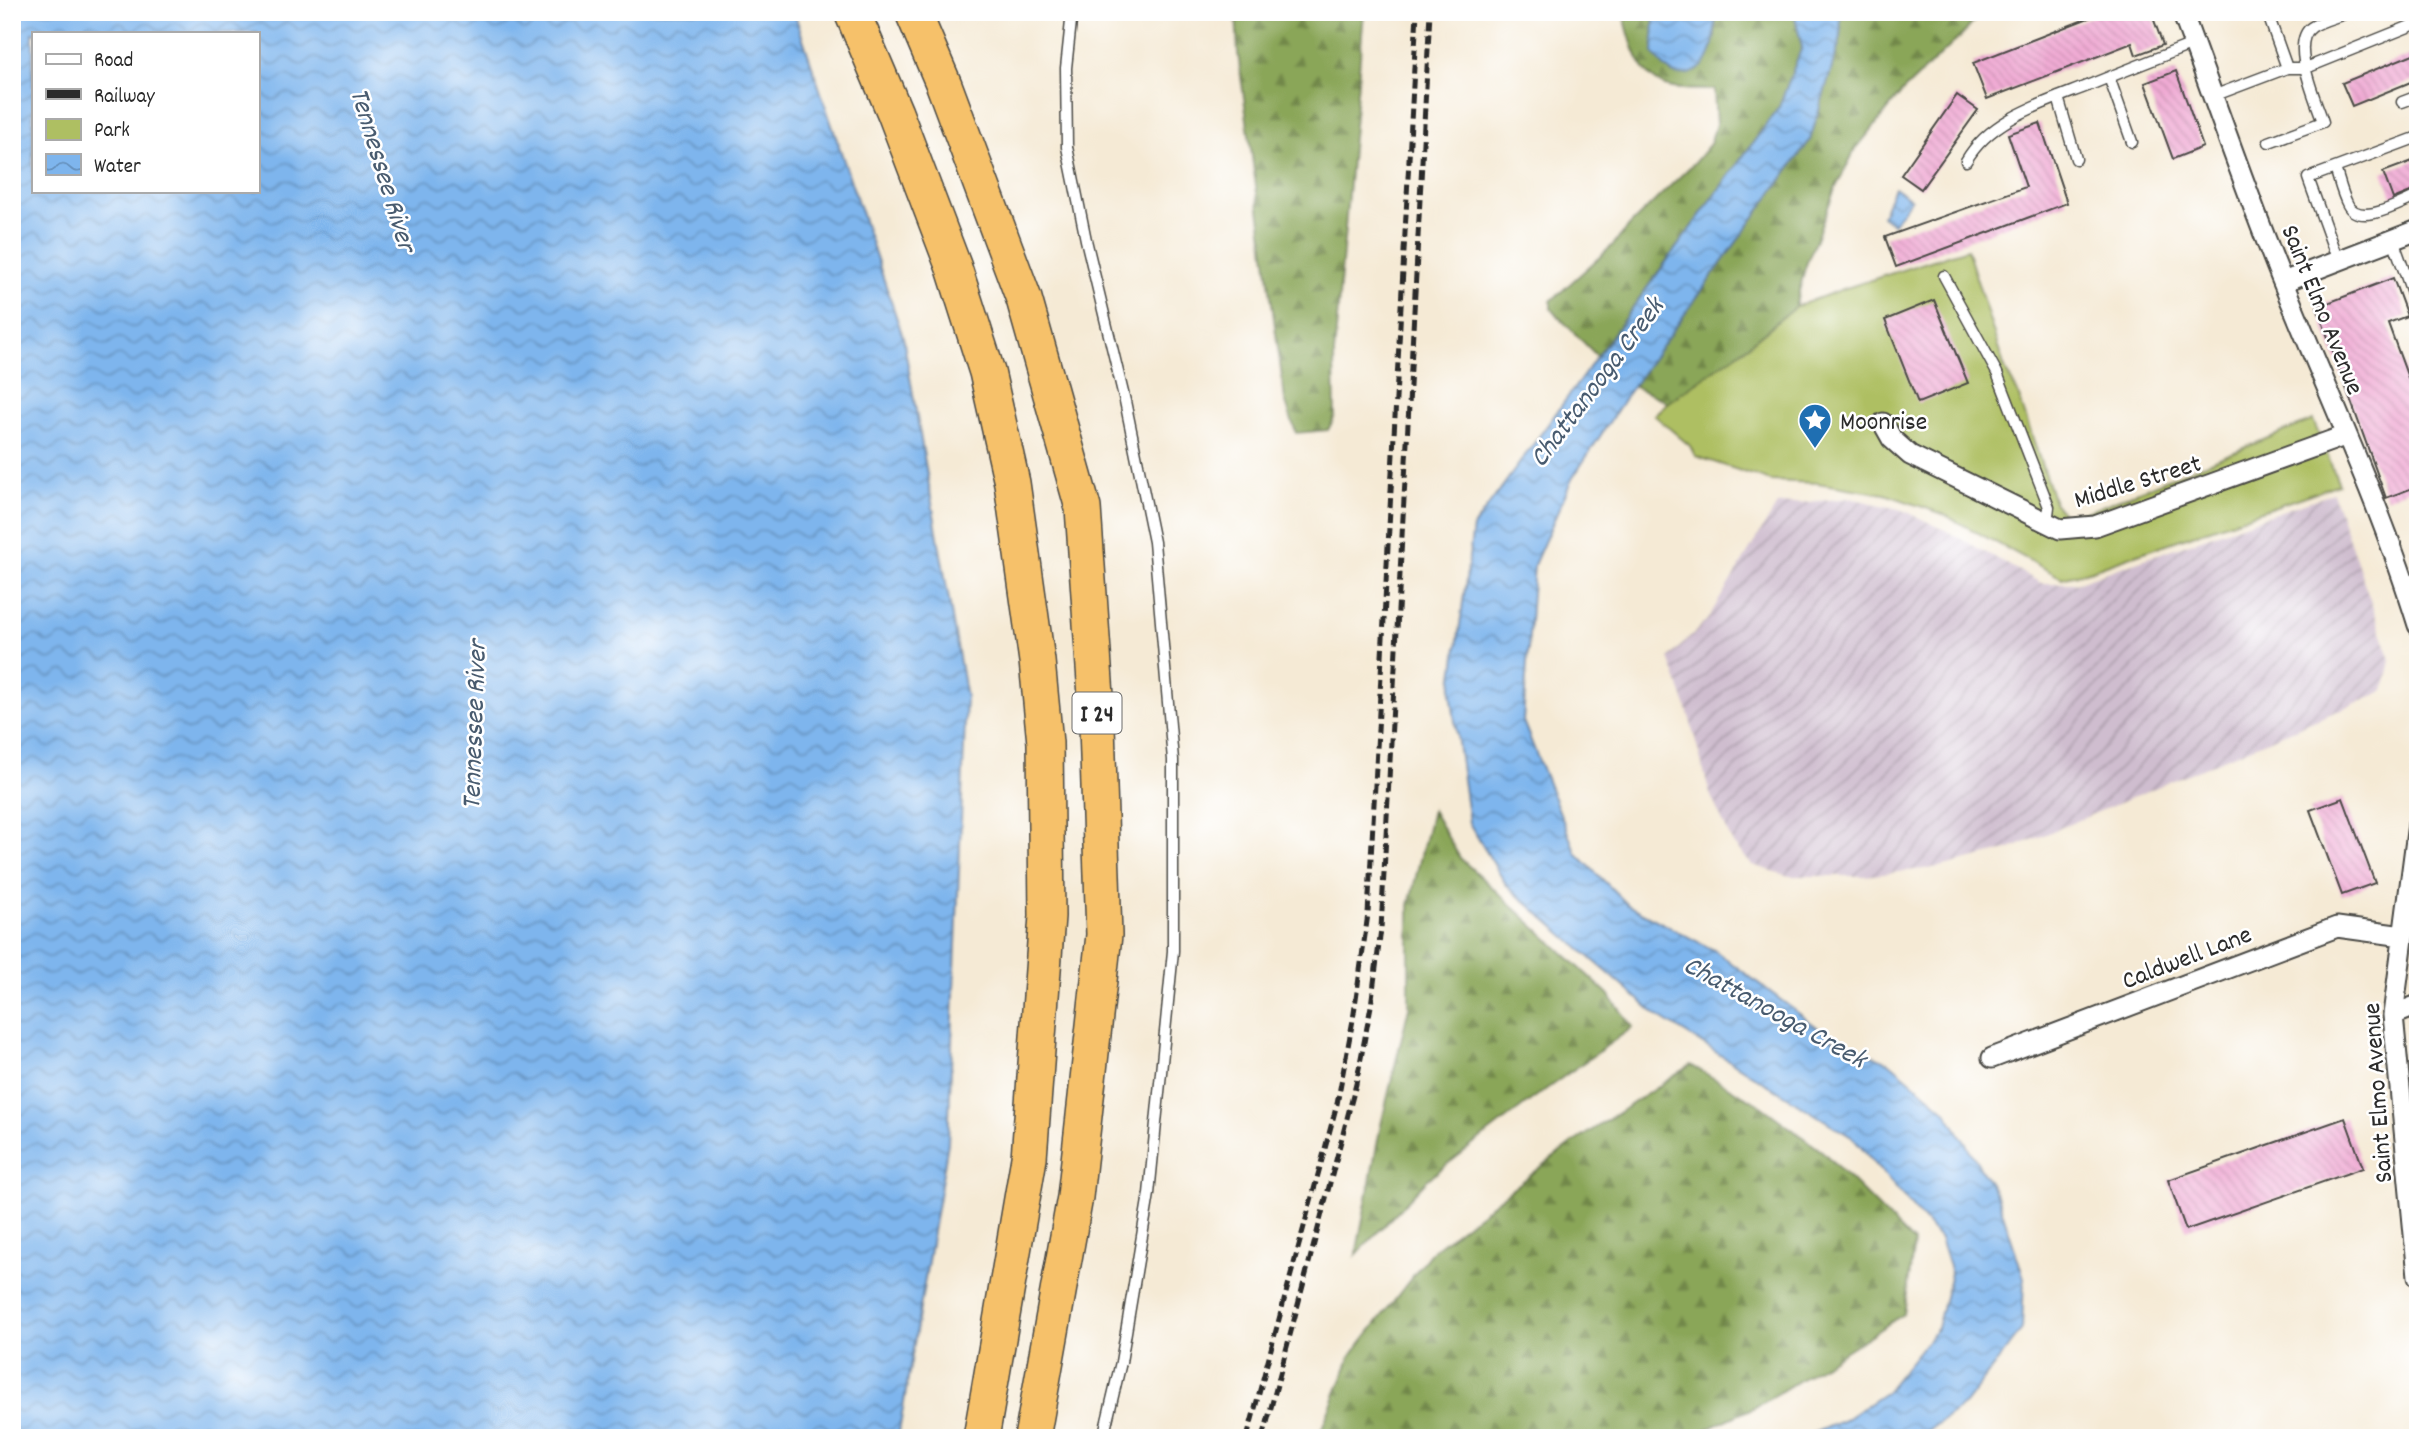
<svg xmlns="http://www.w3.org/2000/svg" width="2430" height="1450" viewBox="0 0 2430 1450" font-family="Dekko,sans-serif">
<defs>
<pattern id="industrial-furrows" width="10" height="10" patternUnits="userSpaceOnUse" patternTransform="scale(1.75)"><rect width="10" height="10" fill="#cfbdcf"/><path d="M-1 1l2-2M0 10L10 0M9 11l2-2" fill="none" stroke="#a89aa8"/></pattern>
<pattern id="forest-firs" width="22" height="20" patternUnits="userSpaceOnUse" patternTransform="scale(1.75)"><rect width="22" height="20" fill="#8aa658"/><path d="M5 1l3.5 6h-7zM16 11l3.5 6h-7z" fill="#718749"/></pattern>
<pattern id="water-waves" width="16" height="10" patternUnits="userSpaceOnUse" patternTransform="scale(1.75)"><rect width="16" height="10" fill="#7eb5ed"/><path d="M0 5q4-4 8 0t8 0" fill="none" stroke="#6793c0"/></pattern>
<pattern id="building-back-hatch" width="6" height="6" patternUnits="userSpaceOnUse" patternTransform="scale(1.75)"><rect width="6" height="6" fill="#f0abd4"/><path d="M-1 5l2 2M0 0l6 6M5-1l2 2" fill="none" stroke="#ce93b6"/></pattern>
</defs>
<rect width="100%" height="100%" fill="#fff"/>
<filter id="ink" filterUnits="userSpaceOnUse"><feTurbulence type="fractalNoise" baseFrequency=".0143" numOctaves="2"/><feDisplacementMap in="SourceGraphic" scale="14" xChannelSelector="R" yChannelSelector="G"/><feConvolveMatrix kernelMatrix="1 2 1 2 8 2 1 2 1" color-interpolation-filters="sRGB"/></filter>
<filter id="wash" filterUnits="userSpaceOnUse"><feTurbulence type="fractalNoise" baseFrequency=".00686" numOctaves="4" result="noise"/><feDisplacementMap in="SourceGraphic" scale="28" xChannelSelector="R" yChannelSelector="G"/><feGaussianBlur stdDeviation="1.57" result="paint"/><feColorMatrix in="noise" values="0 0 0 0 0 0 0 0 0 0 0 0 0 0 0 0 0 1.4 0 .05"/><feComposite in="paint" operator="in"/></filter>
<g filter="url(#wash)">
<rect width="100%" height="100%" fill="#f5ead5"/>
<!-- industrial -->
<path fill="url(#industrial-furrows)" d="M2333,493L2391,660L2384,691L2008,850L1940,867L1865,876H1789L1752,865L1733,844L1710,794L1686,705L1669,658L1707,620L1777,505L1850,498L1903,510L1945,530L2041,583H2076Z"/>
<!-- green -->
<path fill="#aebf62" stroke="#6c7546" stroke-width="2" d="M1967,249L2005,369L2017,391L2054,502L2065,516L2092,510L2313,420L2339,484L2092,570L2062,578L1943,514L1885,494L1817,483L1771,481L1695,456L1690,446L1654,415L1668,402L1741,351L1795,307L1843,289Z"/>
<!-- forest -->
<path fill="url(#forest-firs)" stroke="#5a6842" stroke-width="2" d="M1236,12H1364L1334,354L1335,416L1328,430L1296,433L1285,400L1238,54Z
M1623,12H1654L1653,53L1715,37L1716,12H1794L1802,47L1779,107L1597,356L1551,309V301L1614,244L1630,225L1695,162L1710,144L1716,124L1714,90C1699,89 1678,91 1665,86C1637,74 1630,39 1623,12Z
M1840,12H1982L1963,34L1902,92L1855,150L1835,189L1805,268L1795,307L1741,351L1668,402L1633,386L1810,140L1841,37Z
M1432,810L1460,858L1608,994L1633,1027L1531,1100L1427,1180L1356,1255L1380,1129L1409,1007V905Z
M1691,1065L1758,1104L1823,1152L1914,1243L1904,1314L1761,1404L1688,1438H1318L1351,1356L1433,1250L1571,1144Z"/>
<!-- water -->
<path fill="url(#water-waves)" stroke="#54708c" stroke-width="2" fill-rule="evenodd" d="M12,12H794L903,337L966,697L948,1143L898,1438H12ZM33,33H257V191H33Z
M1654,12H1716C1715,34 1715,68 1688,74C1680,75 1674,76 1668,70C1662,66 1658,58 1653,53Z
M1794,12H1840L1841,37L1810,140L1633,386L1572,479L1534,565L1523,721L1576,853L1629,906L1714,950L1833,1039L1889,1062L1945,1110L1997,1195L2024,1278L2022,1329L1965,1404L1918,1438H1802L1846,1419L1885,1393L1937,1328L1951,1273L1940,1239L1853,1138L1658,1016L1507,886L1469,823L1451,692L1473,527L1779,107L1802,47Z
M1894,187L1911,199L1893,224L1882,216Z"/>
<g id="blocks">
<!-- building -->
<path fill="url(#building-back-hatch)" d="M2104,12H2151L2163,45L2136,55L2132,43L1987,99L1973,63Z
M2418,52V79L2352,106L2342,83Z
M2176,71L2203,147L2173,159L2145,83Z
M1957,95L1978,110L1921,189L1901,175Z
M2040,123L2067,203L1896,267L1885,237L2026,187L2008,134Z
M2418,159V189L2393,199L2383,172Z
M2393,278L2407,316L2388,323L2418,405V486L2386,498L2317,307Z
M1934,300L1968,383L1918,403L1885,320Z
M2343,798L2375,883L2342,895L2310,810Z
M2345,1118L2363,1168L2186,1230L2168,1180Z"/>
</g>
</g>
<g filter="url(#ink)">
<use href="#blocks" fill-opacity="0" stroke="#494844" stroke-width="2"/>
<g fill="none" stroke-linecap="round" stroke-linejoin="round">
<defs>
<path id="lane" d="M1072,12L1066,68L1067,147L1086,240L1125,401L1154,542L1173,760V951L1149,1194L1121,1362L1103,1438
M2287,68H2306L2418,23
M2109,77L2132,142
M2213,96L2287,68L2267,12
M2058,97L2076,159
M2402,102L2418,96
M2269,142L2323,122C2316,100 2289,42 2312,27C2322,20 2338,17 2349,12
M1966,161C1991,117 2048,102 2092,84C2126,70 2160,57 2193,44
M2335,168C2339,180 2342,194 2348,205C2360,227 2400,203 2418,196
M2393,240L2418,309
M2338,261L2308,178L2418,137
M1944,276L1997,373L2049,507L2047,522"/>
<path id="street" d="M2182,12C2216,103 2247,195 2284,285C2330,398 2382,508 2418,625
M2283,282L2418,230
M1883,423L1892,439L1910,455L2060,529L2095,526L2347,435
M2418,824L2393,1015L2418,1276
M2393,1015L2418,1005
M1992,1058L2337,927L2403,936"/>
<path id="highway" d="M852,12L895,113L954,268L987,372L1012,483L1037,661L1045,743L1047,916L1029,1158L981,1438
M913,12L944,85L1024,299L1083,508L1096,696L1104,935L1075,1197L1032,1438"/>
</defs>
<!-- lane casing -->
<use href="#lane" stroke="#494844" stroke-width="13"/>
<!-- street casing -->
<use href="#street" stroke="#494844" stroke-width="23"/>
<!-- highway casing -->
<use href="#highway" stroke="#494844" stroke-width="38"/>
<!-- lane -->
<use href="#lane" stroke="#fff" stroke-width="10"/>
<!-- street -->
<use href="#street" stroke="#fff" stroke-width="19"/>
<!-- highway -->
<use href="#highway" stroke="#f6c16b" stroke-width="35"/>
<!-- rail -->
<path stroke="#2b2b2b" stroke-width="5" stroke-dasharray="10 5" stroke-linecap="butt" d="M1247,1438L1337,1104L1353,1020L1368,914L1417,12
M1263,1438L1356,1084L1371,1006L1381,929L1430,12"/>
</g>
</g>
<!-- icons -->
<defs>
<symbol id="sight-pin" viewBox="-11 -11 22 30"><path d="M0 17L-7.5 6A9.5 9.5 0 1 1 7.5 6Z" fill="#1f6fb2" stroke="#fff"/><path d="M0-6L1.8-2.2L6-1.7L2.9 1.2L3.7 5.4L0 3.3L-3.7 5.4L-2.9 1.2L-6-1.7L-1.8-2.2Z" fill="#fff"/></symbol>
</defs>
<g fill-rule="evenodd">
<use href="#sight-pin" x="1796" y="401" width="38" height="52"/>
</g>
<g text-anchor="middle" stroke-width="5" stroke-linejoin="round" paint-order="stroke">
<!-- shield labels -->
<rect fill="#fff" stroke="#6b6b6b" stroke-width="2" x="1072.5" y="692.5" width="49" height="41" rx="5"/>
<g font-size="24" font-weight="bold" fill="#2b2b2b">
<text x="1097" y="721">I 24</text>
</g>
<!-- street labels -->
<g font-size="26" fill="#2b2b2b" stroke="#fff">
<text transform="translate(2324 309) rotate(68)" y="9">Saint Elmo Avenue</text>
<text transform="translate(2137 480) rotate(-17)" y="9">Middle Street</text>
<text transform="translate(2186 956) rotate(-21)" y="9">Caldwell Lane</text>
<text transform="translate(2376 1093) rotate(-94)" y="9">Saint Elmo Avenue</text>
</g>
<!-- poi labels -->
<g font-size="26" fill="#2b2b2b" stroke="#fff" text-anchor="start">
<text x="1840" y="429">Moonrise</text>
</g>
<!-- water labels -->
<g font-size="28" font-style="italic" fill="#485b6f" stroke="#fff">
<text transform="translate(385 169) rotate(73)" y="10">Tennessee River</text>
<text transform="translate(1595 381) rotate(-53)" y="10">Chattanooga Creek</text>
<text transform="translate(472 725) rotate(-88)" y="10">Tennessee River</text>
<text transform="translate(1776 1010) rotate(29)" y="10">Chattanooga Creek</text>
</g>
</g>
<!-- margin -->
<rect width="2430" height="1450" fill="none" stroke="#fff" stroke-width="42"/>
<!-- legend -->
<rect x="32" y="32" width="228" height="161" fill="#ffffff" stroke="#aaaaaa" stroke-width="2"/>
<rect x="46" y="54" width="35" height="10" fill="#ffffff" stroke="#aaaaaa" stroke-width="2"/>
<text x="94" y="66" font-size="21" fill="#2b2b2b">Road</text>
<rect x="46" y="89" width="35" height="10" fill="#2b2b2b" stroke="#aaaaaa" stroke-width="2"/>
<text x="94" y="102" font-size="21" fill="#2b2b2b">Railway</text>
<rect x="46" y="119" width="35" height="21" fill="#aebf62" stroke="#aaaaaa" stroke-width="2"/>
<text x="94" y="136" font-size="21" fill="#2b2b2b">Park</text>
<rect x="46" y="154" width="35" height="21" fill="url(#water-waves)" stroke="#aaaaaa" stroke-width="2"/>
<text x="94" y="172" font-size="21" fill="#2b2b2b">Water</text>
</svg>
